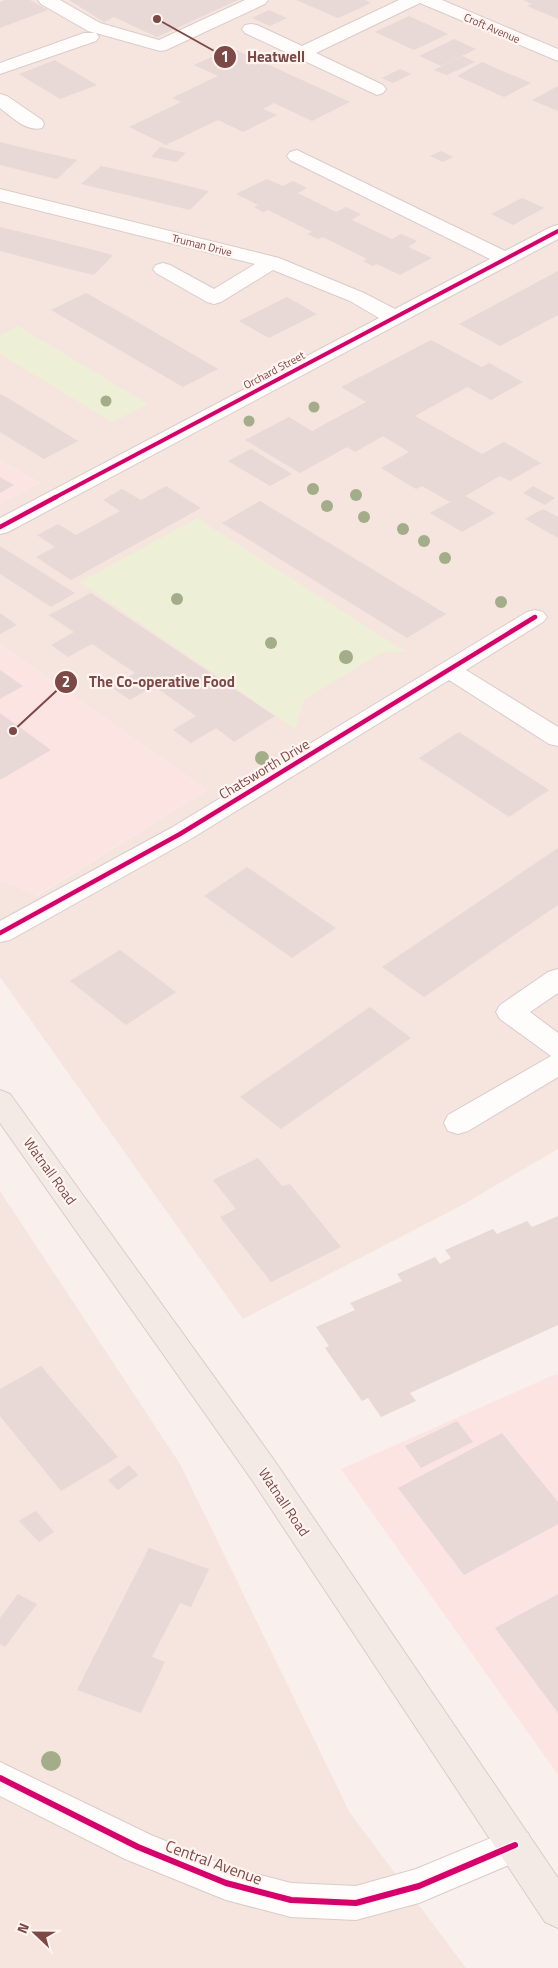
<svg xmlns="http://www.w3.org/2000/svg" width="558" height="1968" viewBox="0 0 558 1968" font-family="'Titillium Web',sans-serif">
<rect width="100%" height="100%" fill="#f9f0ed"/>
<!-- residential -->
<path fill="#f6e4de" d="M0,0H558V1149L464,1204L243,1319L0,977V880L37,896L207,790L0,644V504L40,483L0,460Z
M0,1191L180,1464L350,1813L466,1968H0Z"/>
<!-- commercial -->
<path fill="#fce4e3" d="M0,460L40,483L0,504Z
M0,644L207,790L36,896L0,880Z
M556,1374L558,1376V1775L341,1469Z"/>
<!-- green -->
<path fill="#edefd6" d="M18,326L148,404L112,422L0,354V335Z
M197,518L406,652L381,653L304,700L295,729L80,582Z"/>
<!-- building -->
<path fill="#e8d8d6" d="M5,0H30L48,10L0,28V2Z
M69,0H238L157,37L114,17L104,22Z
M296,0H365L371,3L338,18Z
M523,0H558V19L527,6L532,4Z
M269,10L287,18L270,26L252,18Z
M409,16L429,25L448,34L414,50L375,32Z
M454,39L476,49L441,66L419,56Z
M232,48L350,102L312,121L274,103L263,109L277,115L243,132L218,120L166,145L129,127L181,102L172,98L218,76L194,65Z
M462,56L475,62L447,75L434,70Z
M55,60L68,68L97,85L60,99L19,74Z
M482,62L505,72L531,83L504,97L457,76Z
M400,69L411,74L393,83L382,78Z
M558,86V111L532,100Z
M0,142L24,148L77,160L57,179L0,165Z
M160,147L186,153L176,162L151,157Z
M441,151L453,157L443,162L430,156Z
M101,166L155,178L209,191L190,210L81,184Z
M267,179L283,186L293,181L307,188L298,193L336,212L346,207L361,214L352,220L392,239L401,234L417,241L408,247L432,258L400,275L377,264L372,266L363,261L367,259L323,237L318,239L307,234L312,232L268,210L263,212L254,207L258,205L236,194Z
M522,198L544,208L513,225L491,214Z
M0,227L58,241L113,255L94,275L65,268L0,251Z
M558,271V315L500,346L459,324Z
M86,293L127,316L218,369L183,387L51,310Z
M287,297L317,314L269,338L239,321Z
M431,340L482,367L489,363L523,382L491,400L467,387L415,416L482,454L504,442L541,463L510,481L500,476L465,496L495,513L462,532L430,513L450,502L422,486L416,489L381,468L409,452L383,436L355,452L347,447L300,473L245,440L289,417L312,431L366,402L341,387Z
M0,394L11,400L78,441L44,459L0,432Z
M251,449L292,474L270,486L228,461Z
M0,477L14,485L0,493Z
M166,486L201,508L71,580L36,557L55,547L37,535L58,524L76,535L120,511L103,500L122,489L141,500Z
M533,486L555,498L545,505L523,493Z
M260,501L446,614L407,638L222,523Z
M543,509L558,517V538L525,519Z
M0,546L75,593L51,607L0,574Z
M91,593L275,716L234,742L216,728L191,743L173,730L196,716L154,686L130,700L111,687L135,673L92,644L68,657L51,645L74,632L49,615Z
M0,613L17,625L0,634Z
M0,670L23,686L0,699Z
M0,713L51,750L0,780Z
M459,732L549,790L509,817L419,758Z
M558,848V905L424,997L382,967Z
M247,867L336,928L292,958L204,896Z
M120,950L176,992L126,1025L70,981Z
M370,1007L411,1038L281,1129L240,1097Z
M258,1158L282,1186L290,1184L341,1247L271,1282L220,1217L236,1209L213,1180Z
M558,1216V1325L410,1393L416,1401L381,1417L368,1398L362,1401L325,1348L329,1346L316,1327L355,1310L350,1303L402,1281L397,1274L435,1257L440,1264L451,1258L445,1250L493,1229L497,1234L527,1221L532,1227Z
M41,1366L118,1457L61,1491L0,1416V1389Z
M457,1421L473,1442L421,1468L405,1446Z
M502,1433L558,1502V1524L464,1575L398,1488Z
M129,1465L138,1475L118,1490L108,1480Z
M36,1511L54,1532L39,1542L19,1521Z
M149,1548L209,1569L191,1607L180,1603L152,1657L165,1662L141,1713L77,1690Z
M18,1594L37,1604L5,1647L0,1644V1618Z
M558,1594V1713L495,1628Z"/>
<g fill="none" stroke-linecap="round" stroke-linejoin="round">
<defs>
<path id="minor" d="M38,0H60L100,23L159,40L245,0H268L265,4L166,50L160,51L96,33L99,37L96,41L0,74V63L84,33H95L88,31L41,4Z
M399,0H442L558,49V61L420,3L316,53L383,85L386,89L383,93L377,95L245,33L242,29L245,25L251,24L257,25L302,46Z
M0,94L7,96L42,120L44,124L42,128C26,132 12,117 0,108Z
M297,150L505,251L551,227L558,225V239L8,532L0,534V518L379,318L350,301L273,270L221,302L214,304L207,302L156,273L153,269L156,265L163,263L170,265L214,289L255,264L0,201V189L279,258L364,293L395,309L490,259L290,160L287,156L290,152Z
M535,610L543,612L547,617L543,622L466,670L558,727V746L549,744L449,680L189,840L10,940L0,942V921L171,828L527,612Z
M558,969V993L530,1012L558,1033V1077L468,1131L458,1134L448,1131L444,1123L448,1115L551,1056L500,1019L496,1012L500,1005L548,972Z
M0,1762L151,1835L227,1866L291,1883L356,1886L416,1869L515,1828L528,1833L533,1845L528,1857L419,1903L356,1920L291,1917L226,1900L125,1859L0,1796Z"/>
<path id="major" d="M0,1090L10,1094L274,1460L558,1878V1928L545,1922L252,1480L0,1123Z"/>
</defs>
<!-- minor casing -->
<use href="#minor" stroke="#d9cccb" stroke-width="2"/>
<!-- major casing -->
<use href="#major" stroke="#dbcac9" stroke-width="2"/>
<!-- minor -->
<use href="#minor" fill="#fefdfc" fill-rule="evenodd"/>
<!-- major -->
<use href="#major" fill="#f3eae6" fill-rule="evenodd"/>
<defs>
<path id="cycleway-far2" d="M54,498L558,231"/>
<path id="cycleway-far1" d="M0,527L56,497
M0,933L180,834L535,617"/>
<path id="cycleway" d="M0,1778L138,1847L226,1883L291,1900L356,1903L419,1886L515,1845"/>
</defs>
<!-- cycleway-far2 casing -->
<use href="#cycleway-far2" stroke="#fff4f0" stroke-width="6"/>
<!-- cycleway-far1 casing -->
<use href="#cycleway-far1" stroke="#fff4f0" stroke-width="8"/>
<!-- cycleway casing -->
<use href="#cycleway" stroke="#fff4f0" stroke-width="9"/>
<!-- cycleway-far2 -->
<use href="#cycleway-far2" stroke="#d6006c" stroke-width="4"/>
<!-- cycleway-far1 -->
<use href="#cycleway-far1" stroke="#d6006c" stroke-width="4.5"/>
<!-- cycleway -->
<use href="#cycleway" stroke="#d6006c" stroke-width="6"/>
</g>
<!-- trees -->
<g fill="#a4ad89">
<circle cx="106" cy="401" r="5.5"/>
<circle cx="314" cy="407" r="5.5"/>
<circle cx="249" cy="421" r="5.5"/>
<circle cx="313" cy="489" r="6"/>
<circle cx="356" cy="495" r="6"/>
<circle cx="327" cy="506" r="6"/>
<circle cx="364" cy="517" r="6"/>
<circle cx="403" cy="529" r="6"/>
<circle cx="424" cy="541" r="6"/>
<circle cx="445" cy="558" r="6"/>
<circle cx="177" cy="599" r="6"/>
<circle cx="501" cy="602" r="6"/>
<circle cx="271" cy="643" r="6"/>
<circle cx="346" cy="657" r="7"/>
<circle cx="262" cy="758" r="7"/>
<circle cx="51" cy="1761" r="10"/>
</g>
<g text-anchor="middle" stroke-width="4.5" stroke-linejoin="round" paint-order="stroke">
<!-- far-street labels -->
<g font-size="11" fill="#7c4947" stroke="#fff4f0">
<text transform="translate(492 28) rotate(23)" y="4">Croft Avenue</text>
<text transform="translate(202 245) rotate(14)" y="4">Truman Drive</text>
<text transform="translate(274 370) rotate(-28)" y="4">Orchard Street</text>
</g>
<!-- street labels -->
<g font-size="14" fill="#7c4947" stroke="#fff4f0">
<text transform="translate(264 769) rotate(-31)" y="5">Chatsworth Drive</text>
<text transform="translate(50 1171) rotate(54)" y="5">Watnall Road</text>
<text transform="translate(284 1502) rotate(56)" y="5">Watnall Road</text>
</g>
<!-- near-street labels -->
<g font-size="16" fill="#7c4947" stroke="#fff4f0">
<text transform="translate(214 1862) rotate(20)" y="6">Central Avenue</text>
</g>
</g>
<!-- callouts -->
<path fill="none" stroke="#7c4947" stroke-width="2" d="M157 19L225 57M13 731L66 682"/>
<g fill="#7c4947" stroke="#fff4f0" stroke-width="2">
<circle cx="157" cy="19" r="5"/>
<circle cx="13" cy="731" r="5"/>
<circle cx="225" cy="57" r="12"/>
<circle cx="66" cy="682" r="12"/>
</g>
<g font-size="15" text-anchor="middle" font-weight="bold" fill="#fff">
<text x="225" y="62">1</text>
<text x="66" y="687">2</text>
</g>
<g font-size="15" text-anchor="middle" font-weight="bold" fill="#7c4947" stroke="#fff4f0" stroke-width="4.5" stroke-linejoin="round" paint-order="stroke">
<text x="276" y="62">Heatwell</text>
<text x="162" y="687">The Co-operative Food</text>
</g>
<!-- north arrow -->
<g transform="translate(35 1933) rotate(292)" stroke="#fff4f0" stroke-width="4" paint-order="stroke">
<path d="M0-4L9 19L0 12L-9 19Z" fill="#7c4947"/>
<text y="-8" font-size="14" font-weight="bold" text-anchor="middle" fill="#7c4947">N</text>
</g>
</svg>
